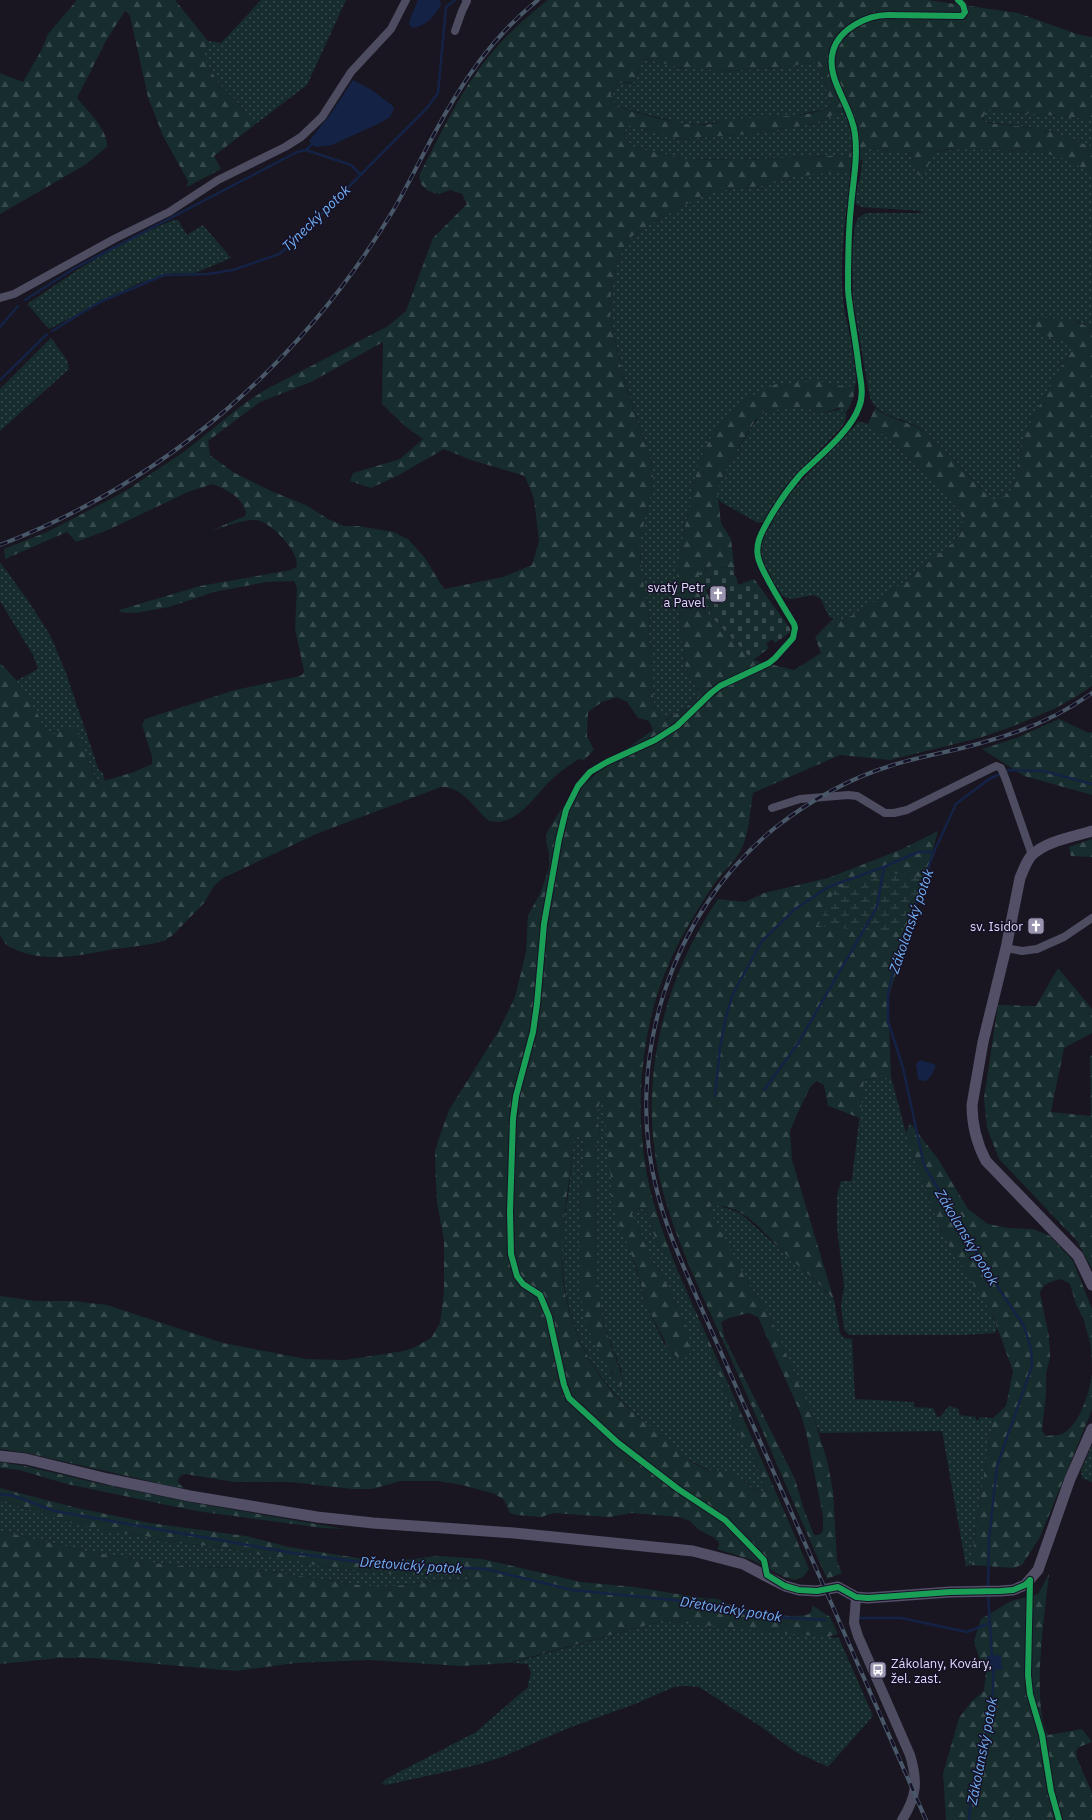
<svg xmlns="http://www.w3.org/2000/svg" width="1092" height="1820" viewBox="0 0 1092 1820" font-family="'IBM Plex Sans',sans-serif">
<defs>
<pattern id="grass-dots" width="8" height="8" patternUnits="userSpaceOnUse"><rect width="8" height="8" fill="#162c2d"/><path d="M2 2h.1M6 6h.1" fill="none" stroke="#374a4c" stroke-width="1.8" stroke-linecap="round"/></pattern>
<pattern id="forest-firs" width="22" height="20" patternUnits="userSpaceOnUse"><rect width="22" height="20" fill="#162c2d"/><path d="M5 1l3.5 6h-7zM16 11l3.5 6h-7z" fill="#374a4c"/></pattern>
<pattern id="wetland-marsh" width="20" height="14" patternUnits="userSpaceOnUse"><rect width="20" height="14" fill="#162c2d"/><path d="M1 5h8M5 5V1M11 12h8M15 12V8" fill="none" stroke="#374a4c"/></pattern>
<pattern id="cemetery-stones" width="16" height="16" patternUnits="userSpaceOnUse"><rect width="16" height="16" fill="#162c2d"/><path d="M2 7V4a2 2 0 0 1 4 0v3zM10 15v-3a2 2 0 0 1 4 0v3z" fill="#374a4c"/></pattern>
</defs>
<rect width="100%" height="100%" fill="#191621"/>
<!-- grass -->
<path fill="url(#grass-dots)" d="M261,0H346L307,85L253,126L242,107L217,81L204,58L208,41L221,43Z
M645,59L679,67L725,71L777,68L816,62L819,65L831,105L826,109L788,117L725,121L697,125L679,123L633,111L616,105L611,98L613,88L620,83H632C640,76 638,65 645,59Z
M841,110C852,118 852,142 850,155L743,160L686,159L635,148L627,141L624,132L629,126H633L679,139L752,134L819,123Z
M990,110L1092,119V147L1052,132L1035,128L985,122L983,115L986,111Z
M870,149L911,153L917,173L921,177H923C925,169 928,158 935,153C945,145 1037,151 1053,155C1066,158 1079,166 1092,172V329L1078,321L1039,318L1046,336C1055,339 1071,338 1071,351L1034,415L1024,438L1015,479L1011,490L1001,499H992L987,495C967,474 940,441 916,426C900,417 878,417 870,398L853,302L852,257L855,224L858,218L866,213H919L922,211L861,207L856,204L855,197L861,173L862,159L865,151Z
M840,170H849L851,172C846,220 837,266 845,313C848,328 860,374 855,386L851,387L728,415L710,439L699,462L687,516L677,571L680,625L686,670L701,697L664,721L654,706L650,668L652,653L648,636L650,619L641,571L640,540L652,489L653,467L623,376L610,317L611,293L618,260L628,240L637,232L695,199L714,191L770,185L787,178Z
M173,220H178L187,235L203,225L231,258L195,273H172L139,283L49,329L27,304L82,267L126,241Z
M51,338L67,360L69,369L0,431V389Z
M795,407L805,408L824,413L842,409C849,414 846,422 841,428C813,457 785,485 765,521L758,523L721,502L716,495L717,488L730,461L759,416L771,410Z
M858,422C877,418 943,493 958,509C966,521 962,532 954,542L897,587L856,614L840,620L829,617L821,599L814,595L792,599L784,597C774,587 759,562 760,549C762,511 833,451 858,422Z
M0,562L29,602L50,635L66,673L99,771H102L105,781L97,783L88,759L48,736L31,703L16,681L38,669L33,655L0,601Z
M891,1077L906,1133L941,1232L988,1305L997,1328L995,1333L963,1335H849L844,1330L841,1305L844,1287L837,1227V1196L841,1181H851L852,1179L864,1080Z
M604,1101L613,1189L647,1307L664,1343L675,1357L689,1334L666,1282L657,1266L651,1261L646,1245L634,1219L632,1214L636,1209L641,1208L650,1218L653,1232L661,1250L672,1260L711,1352L734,1415L733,1424L740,1431L744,1445L752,1452L764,1486V1492L760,1493L744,1480L720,1470L714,1472C699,1466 685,1458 672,1448C664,1441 657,1432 648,1425C592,1379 563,1326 562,1253C561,1234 565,1215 568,1196C570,1178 572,1160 574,1142L577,1136L583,1138L584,1154L579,1223L610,1371L622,1386L623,1379L621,1370L603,1321L595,1275L596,1159L597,1139L600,1133C597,1120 595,1116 600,1102Z
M717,1205L740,1213L819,1284L834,1300L840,1333L844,1338L852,1339L855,1399L914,1402V1407L933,1408L937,1417H940L949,1406L959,1409V1415L976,1417V1420H979V1417L993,1418L976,1524L972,1565L966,1566L942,1431L820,1433L769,1315L746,1280L709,1212L711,1206Z
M1092,1445V1482L1082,1478L1081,1470Z
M0,1499L24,1508L126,1534L146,1536L167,1542L229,1548L267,1557L287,1558L324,1567L402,1575L428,1568L446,1567L454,1570L462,1569L470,1573L471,1578L466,1582C434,1577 405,1588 373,1587L246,1568L192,1567L162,1564L86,1551L0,1531Z
M662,1621L839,1638L873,1716L828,1767L796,1752L760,1726L699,1687L685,1686L674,1687L635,1704L566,1729L502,1757L477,1765L386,1785L382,1783L386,1779L476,1732L528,1687C528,1675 535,1678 527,1664L511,1663Z"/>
<!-- forest -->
<path fill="url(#forest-firs)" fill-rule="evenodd" d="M77,0H175L208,41L204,58L217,81L242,107L253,126L214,156L221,169L187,187L188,181L163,136L148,97L130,16L127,12L125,11L107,39L77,98C87,110 109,131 107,147L85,165L0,214V73L23,82L42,49L48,34Z
M548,0H928L1018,13L1077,34L1092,37V119L990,110L986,111L983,118L985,122L988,123L1035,128L1052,132L1092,147V172L1062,158L1048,154L1010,150L949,149L938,151L933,155L923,177H921L917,173L911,153L870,149L865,151L862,159L849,170L787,178L770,185L714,191L695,199L637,232L628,240L618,260L611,293L610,317L623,377L653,467L652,489L640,540L641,571L650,619L648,636L652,653L650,668L654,706L665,721L701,697L686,670L680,625L677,571L687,516L699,462L710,439L728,415L747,398L776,384L818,381L846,387L855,386C855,396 851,404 846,413L844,410L838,408L824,413L805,408L795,407L765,412L756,419L730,461L717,488L721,523L731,539L735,574L731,568L706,566C706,571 703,573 701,578C694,591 701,602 712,609L708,613L753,660L794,670L821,653L815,637L833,619H843L856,614L897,587L954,542L960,534L962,527V517L958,509C929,479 903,446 868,424L875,408C888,419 909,421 923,431C947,449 966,474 987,495L993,499H1001L1011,490L1015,479L1024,438L1034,415L1071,351C1071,337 1051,340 1042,334C1037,331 1034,327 1031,322V320L1039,318L1072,319L1092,329V686L1077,696L1054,709L1011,727L979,738L890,760L840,755L753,793C750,810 749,835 741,850C735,862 722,872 715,883C689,921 668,958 655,1002C638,1063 636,1128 650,1189C665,1250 698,1315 723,1372C752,1438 781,1503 809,1569L803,1577L795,1580L784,1577L752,1560L717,1549L719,1546L718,1541L713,1537L699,1530L690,1521L679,1517L632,1513L609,1517L554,1513L541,1517L517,1515L510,1513L504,1500L495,1494L462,1485L439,1481H401L372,1489H352L291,1482H234L185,1474L180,1476L178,1480L179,1484L184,1488H179L27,1453L0,1449V1296L36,1301H73L107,1305L223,1343L306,1359L344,1360L404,1351L415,1347L431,1338L440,1323L444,1291V1240L437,1203L436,1185L435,1152L439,1138L449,1110L498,1032L515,997L526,952L528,915L540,894L549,868V853L546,841L547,832L567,800L615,757L653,730L649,721L638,718L627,702L617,697L602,702L588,712L587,736L594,750L584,760L579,759C568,766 558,773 549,782C533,798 516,827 489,821C474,808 462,786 441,787L316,834L223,878L214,886L204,903L173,935L164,941C148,945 132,947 115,949C82,955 44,964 12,948C6,946 3,940 0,935V663C21,682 37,710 48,736L75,726L97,783L134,772L152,764V756L142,725L145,719L235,690L300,676L303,674L304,671L295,629L297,588L294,581L266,582L214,592L169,607L136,613L120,612L119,610L200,586L291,570L296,567C302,554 270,521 256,520C244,519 223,527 210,531L245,516L246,512C242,497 227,490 213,484L188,492L108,530L76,542L67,532L5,559L4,549L47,532L124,492L185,451L241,406L263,391L388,326L406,311L433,238L467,204L462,194L450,190L439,194L428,191L421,184L419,176C440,135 460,91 490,55C507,34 527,16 548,0ZM645,59L679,67L720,71L777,68L816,62L819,65L831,105C821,118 756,117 738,119C724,120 710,126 696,125C674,123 636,114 616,105L611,95L613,88L620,83L635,82L641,64ZM841,110C852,118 852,143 850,155L743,160L686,159L635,148L627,141L624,132L629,126H633L679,139L752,134L819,123ZM383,342L382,404L406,427L423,439L400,459L353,473L350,481L371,488L397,476L444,449L471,460L525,476L534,499L539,541L532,565L503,577L444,589L425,558L409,540L394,532L358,526H344L328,519L306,505L271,491L233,472L210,455L208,441L260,402L311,382ZM604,1101L609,1166L613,1189L611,1195L616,1217L635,1263L647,1307L670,1351L679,1359L689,1356L691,1350L689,1334L666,1282L657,1266L651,1261L646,1245L632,1214L636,1209L641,1208L650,1218L653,1232L661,1250L672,1260L711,1352L734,1415L733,1424L740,1431L744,1445L752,1452L764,1486V1492L760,1493C749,1485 739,1475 727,1471C722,1469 717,1472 712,1471C705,1470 694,1464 688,1459C673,1450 662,1436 649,1425C644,1422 639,1418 635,1414C588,1375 559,1311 562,1250C563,1214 570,1178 574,1142L577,1136L583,1138L584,1154L579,1223L580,1291L586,1324L594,1342L621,1388L623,1379L603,1321L595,1275L596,1159L597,1139L600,1133C597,1120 595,1116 600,1102Z
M1059,719L1089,733L1092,732V795L1024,776L982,749L1016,738Z
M938,831L928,869L888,999L891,1077L864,1080L860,1118L828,1106L824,1085L817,1081L810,1087L799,1110L790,1131L792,1160L834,1300C822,1285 807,1273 793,1261C778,1248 756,1220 738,1211C731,1208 719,1204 711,1206L709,1209L746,1280L769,1315L814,1419L827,1460L833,1491L837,1561L842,1573L827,1579C795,1507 764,1434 732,1361C707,1305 678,1248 662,1188C636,1089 661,983 718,899L745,902L764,893L828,878L900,850ZM748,1313L758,1317L800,1412L806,1432L823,1516V1531L819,1535H814L803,1507L795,1479L725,1339L721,1322L729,1318Z
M1092,839V857L1071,856L1069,847Z
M1058,968L1092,1009V1033L1064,1048L1051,1112L1091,1116L1090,1057L1092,1055V1269L1077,1241L999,1159L987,1128L984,1098L998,1005L1036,1006Z
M910,1123L938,1159L968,1209L988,1224L1008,1228L1033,1229L1050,1236L1073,1261L1092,1309V1369L1091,1347L1084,1320L1076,1304L1070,1284L1061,1279C1052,1281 1043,1283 1040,1293L1049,1337L1050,1357L1046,1374V1393L1042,1431L1046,1436C1051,1435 1057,1436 1062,1434C1079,1427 1090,1391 1092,1374V1410L1040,1537L1022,1565L1013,1568L972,1565L976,1524L993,1418L1006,1406L1013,1371L993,1316L941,1232L906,1133Z
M0,1462L25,1466L106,1485L189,1502L345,1529L323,1528L196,1511L67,1484L19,1470L0,1468Z
M0,1488L77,1508L150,1523L246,1536L289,1547L345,1556L385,1562L439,1556L482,1559L581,1582L634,1587L709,1599C720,1597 721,1602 731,1605C753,1611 787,1620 809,1614L812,1610V1605L830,1617L838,1634L827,1637L662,1621L508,1663L461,1666L370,1660L296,1663L235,1671L92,1658H59L0,1664V1531L86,1551L162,1564L192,1567L246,1568L373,1587C405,1588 434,1578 466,1582L469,1581L470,1573L462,1569L454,1570L446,1567L428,1568L402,1575L324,1567L287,1559L267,1557L230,1548L167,1542L146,1536L110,1532L63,1521L0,1499Z
M1049,1574C1045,1611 1031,1704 1048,1735L1082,1729L1092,1742L1079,1747L1076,1751L1077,1758L1092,1793V1820H946L943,1774L959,1718L971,1702L984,1691L986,1673L979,1658L974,1641L981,1619L1011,1601L1038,1594Z"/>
<!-- wetland -->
<path fill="url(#wetland-marsh)" d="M891,873L921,877L902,932L873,931L818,926L835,889Z"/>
<!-- cemetery -->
<path fill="url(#cemetery-stones)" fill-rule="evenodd" d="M706,566L731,568L737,579L738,585L754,579L792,631L775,643L772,639L766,644L769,648L753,660L708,613L712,609L703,603L697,581L700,579L698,574L707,569ZM723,586L728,597L718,604L712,603L706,590L710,587L714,592H719L718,588Z"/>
<!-- water -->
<path fill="#142345" d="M418,0H440L441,5C435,16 426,26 413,28L409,25L410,19Z
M353,80L372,90L393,106L394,109L390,117L378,124L332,145L315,147L309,141L332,112Z
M920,1060L936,1065C933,1073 928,1086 918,1079L916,1064Z
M1001,1655L1002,1669L988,1671L987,1656Z"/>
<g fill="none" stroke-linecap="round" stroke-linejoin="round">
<!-- stream -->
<path stroke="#142345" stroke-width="2.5" d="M306,150L312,144
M25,300L75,268L297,152L306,150L351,165L361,175
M0,327L18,306
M52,331L100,302L164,275L208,274L233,270L279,254L292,244L427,108L438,93L446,7L455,0
M0,380L47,334
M764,1090L797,1045L877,907L884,867
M715,1096L720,1048L726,1016L733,994L762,941L794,910L828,887L884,867L918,852H934
M0,1494L15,1496L54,1511L293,1553L367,1563L486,1569L572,1590L674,1600L760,1616L825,1620
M988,1588L989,1539L997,1466L1032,1366L1031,1349L1024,1326L985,1268L924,1165L903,1068L888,1021V993L898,953L934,852L956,804L989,779L1009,770L1044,771L1092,784
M988,1593L992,1658
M860,1618H901L967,1632L990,1623
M969,1820C969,1811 972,1801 973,1792C980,1750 996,1710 993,1667"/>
<!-- minor -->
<path stroke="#4e4c61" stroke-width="8" d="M958,0L963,5L965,12
M455,31L462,11L467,1L466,0
M0,298L14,294L114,239L169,212L218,180L285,147L301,137L322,117L351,72L391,29L406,0
M772,808L800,799L848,795L857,796L885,813H894L907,810L996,766L1001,768L1006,780L1032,855
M1006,948L1022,951L1037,949L1064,937L1092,918"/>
<!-- tertiary -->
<path stroke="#4e4c61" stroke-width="10" d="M856,1597L854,1623L858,1636L910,1755C918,1782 917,1796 902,1820"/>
<!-- secondary -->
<path stroke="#524f67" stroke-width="11" d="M1092,831C1073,837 1045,841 1031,856C1026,862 1023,871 1020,878L1006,948L983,1042L972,1105C972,1124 977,1144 986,1161L1078,1256L1092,1285
M0,1456L26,1459L108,1479L190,1496L317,1517L373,1523L514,1533L693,1551L743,1564L785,1586L799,1590L817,1591L838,1587L856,1597L868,1598L950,1592L1000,1591L1013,1590L1025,1585L1038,1570L1070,1479L1092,1429"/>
<defs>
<path id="rail" d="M0,545C167,481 303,362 394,209C408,185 420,160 433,136C461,83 492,37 538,0
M926,1820C874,1699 820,1578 767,1457C744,1404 720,1351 697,1298C682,1263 666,1228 657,1191C623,1061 671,911 776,827C811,800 848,779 890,766C920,756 951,752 981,743C1019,733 1060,716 1092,693"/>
</defs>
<!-- rail casing -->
<use href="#rail" stroke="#485868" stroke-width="4"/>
<!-- rail -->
<use href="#rail" stroke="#161126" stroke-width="2.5" stroke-dasharray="8" stroke-linecap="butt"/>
<defs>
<path id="cycleway" d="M958,0L963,5L965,12L962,16L888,15C867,15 839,29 833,51C825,79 852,106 855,134C858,158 853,182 851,206C848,233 848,260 848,287C848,296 850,305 851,314C854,333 857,351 859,369C861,382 864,395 859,407C851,431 818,457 800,475C788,489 777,505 768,521C762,532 755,543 758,557C761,572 785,609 794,624L795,628L793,638L775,658L769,663L720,686L711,693L677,726L655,740L607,762L590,772L578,786L566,810L559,839L544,924L537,1004L533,1032L516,1096L513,1119L510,1212L511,1254L517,1276L523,1284L540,1295L549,1317L564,1385L569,1398L618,1443L678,1489L725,1520L764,1560L767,1575L785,1586L799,1590L817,1591L838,1587L856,1597L868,1598L950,1592L1000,1591L1013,1590L1025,1585L1030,1580
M1030,1580L1028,1675L1030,1694L1042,1735L1051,1791L1059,1820"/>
</defs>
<!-- cycleway casing -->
<use href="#cycleway" stroke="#161126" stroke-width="8"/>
<!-- cycleway -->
<use href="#cycleway" stroke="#1a9f57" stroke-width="6"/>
</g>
<!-- icons -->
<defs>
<symbol id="church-square" viewBox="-11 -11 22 22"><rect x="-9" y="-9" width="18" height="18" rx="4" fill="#9a95af" stroke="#161126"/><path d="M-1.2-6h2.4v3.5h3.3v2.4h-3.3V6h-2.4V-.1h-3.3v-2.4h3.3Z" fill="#fff"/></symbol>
<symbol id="bus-square" viewBox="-11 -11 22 22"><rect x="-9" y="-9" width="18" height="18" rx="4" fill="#9a95af" stroke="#161126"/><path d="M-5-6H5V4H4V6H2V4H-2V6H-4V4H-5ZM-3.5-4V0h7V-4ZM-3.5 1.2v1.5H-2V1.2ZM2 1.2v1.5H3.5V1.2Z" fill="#fff"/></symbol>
</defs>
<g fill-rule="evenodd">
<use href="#church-square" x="708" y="584" width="20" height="20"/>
<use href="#church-square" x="1026" y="916" width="20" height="20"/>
<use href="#bus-square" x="868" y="1660" width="20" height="20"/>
</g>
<g text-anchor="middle" stroke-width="3" stroke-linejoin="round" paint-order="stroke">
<!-- poi labels -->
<g font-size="13" fill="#dfd9fc" stroke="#161126" text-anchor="end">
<text x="705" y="592">svatý Petr<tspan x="705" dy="15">a Pavel</tspan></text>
<text x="1023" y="931">sv. Isidor</text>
<text x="891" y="1668" text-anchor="start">Zákolany, Kováry,<tspan x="891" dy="15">žel. zast.</tspan></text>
</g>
<!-- water labels -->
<g font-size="14" font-style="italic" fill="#70aff4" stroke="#161126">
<text transform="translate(316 218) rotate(-44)" y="5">Týnecký potok</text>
<text transform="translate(911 921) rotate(-71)" y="5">Zákolanský potok</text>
<text transform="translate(967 1237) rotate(59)" y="5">Zákolanský potok</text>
<text transform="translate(411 1565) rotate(4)" y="5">Dřetovický potok</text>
<text transform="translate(731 1609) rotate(9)" y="5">Dřetovický potok</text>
<text transform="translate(982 1751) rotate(-79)" y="5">Zákolanský potok</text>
</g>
</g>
</svg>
